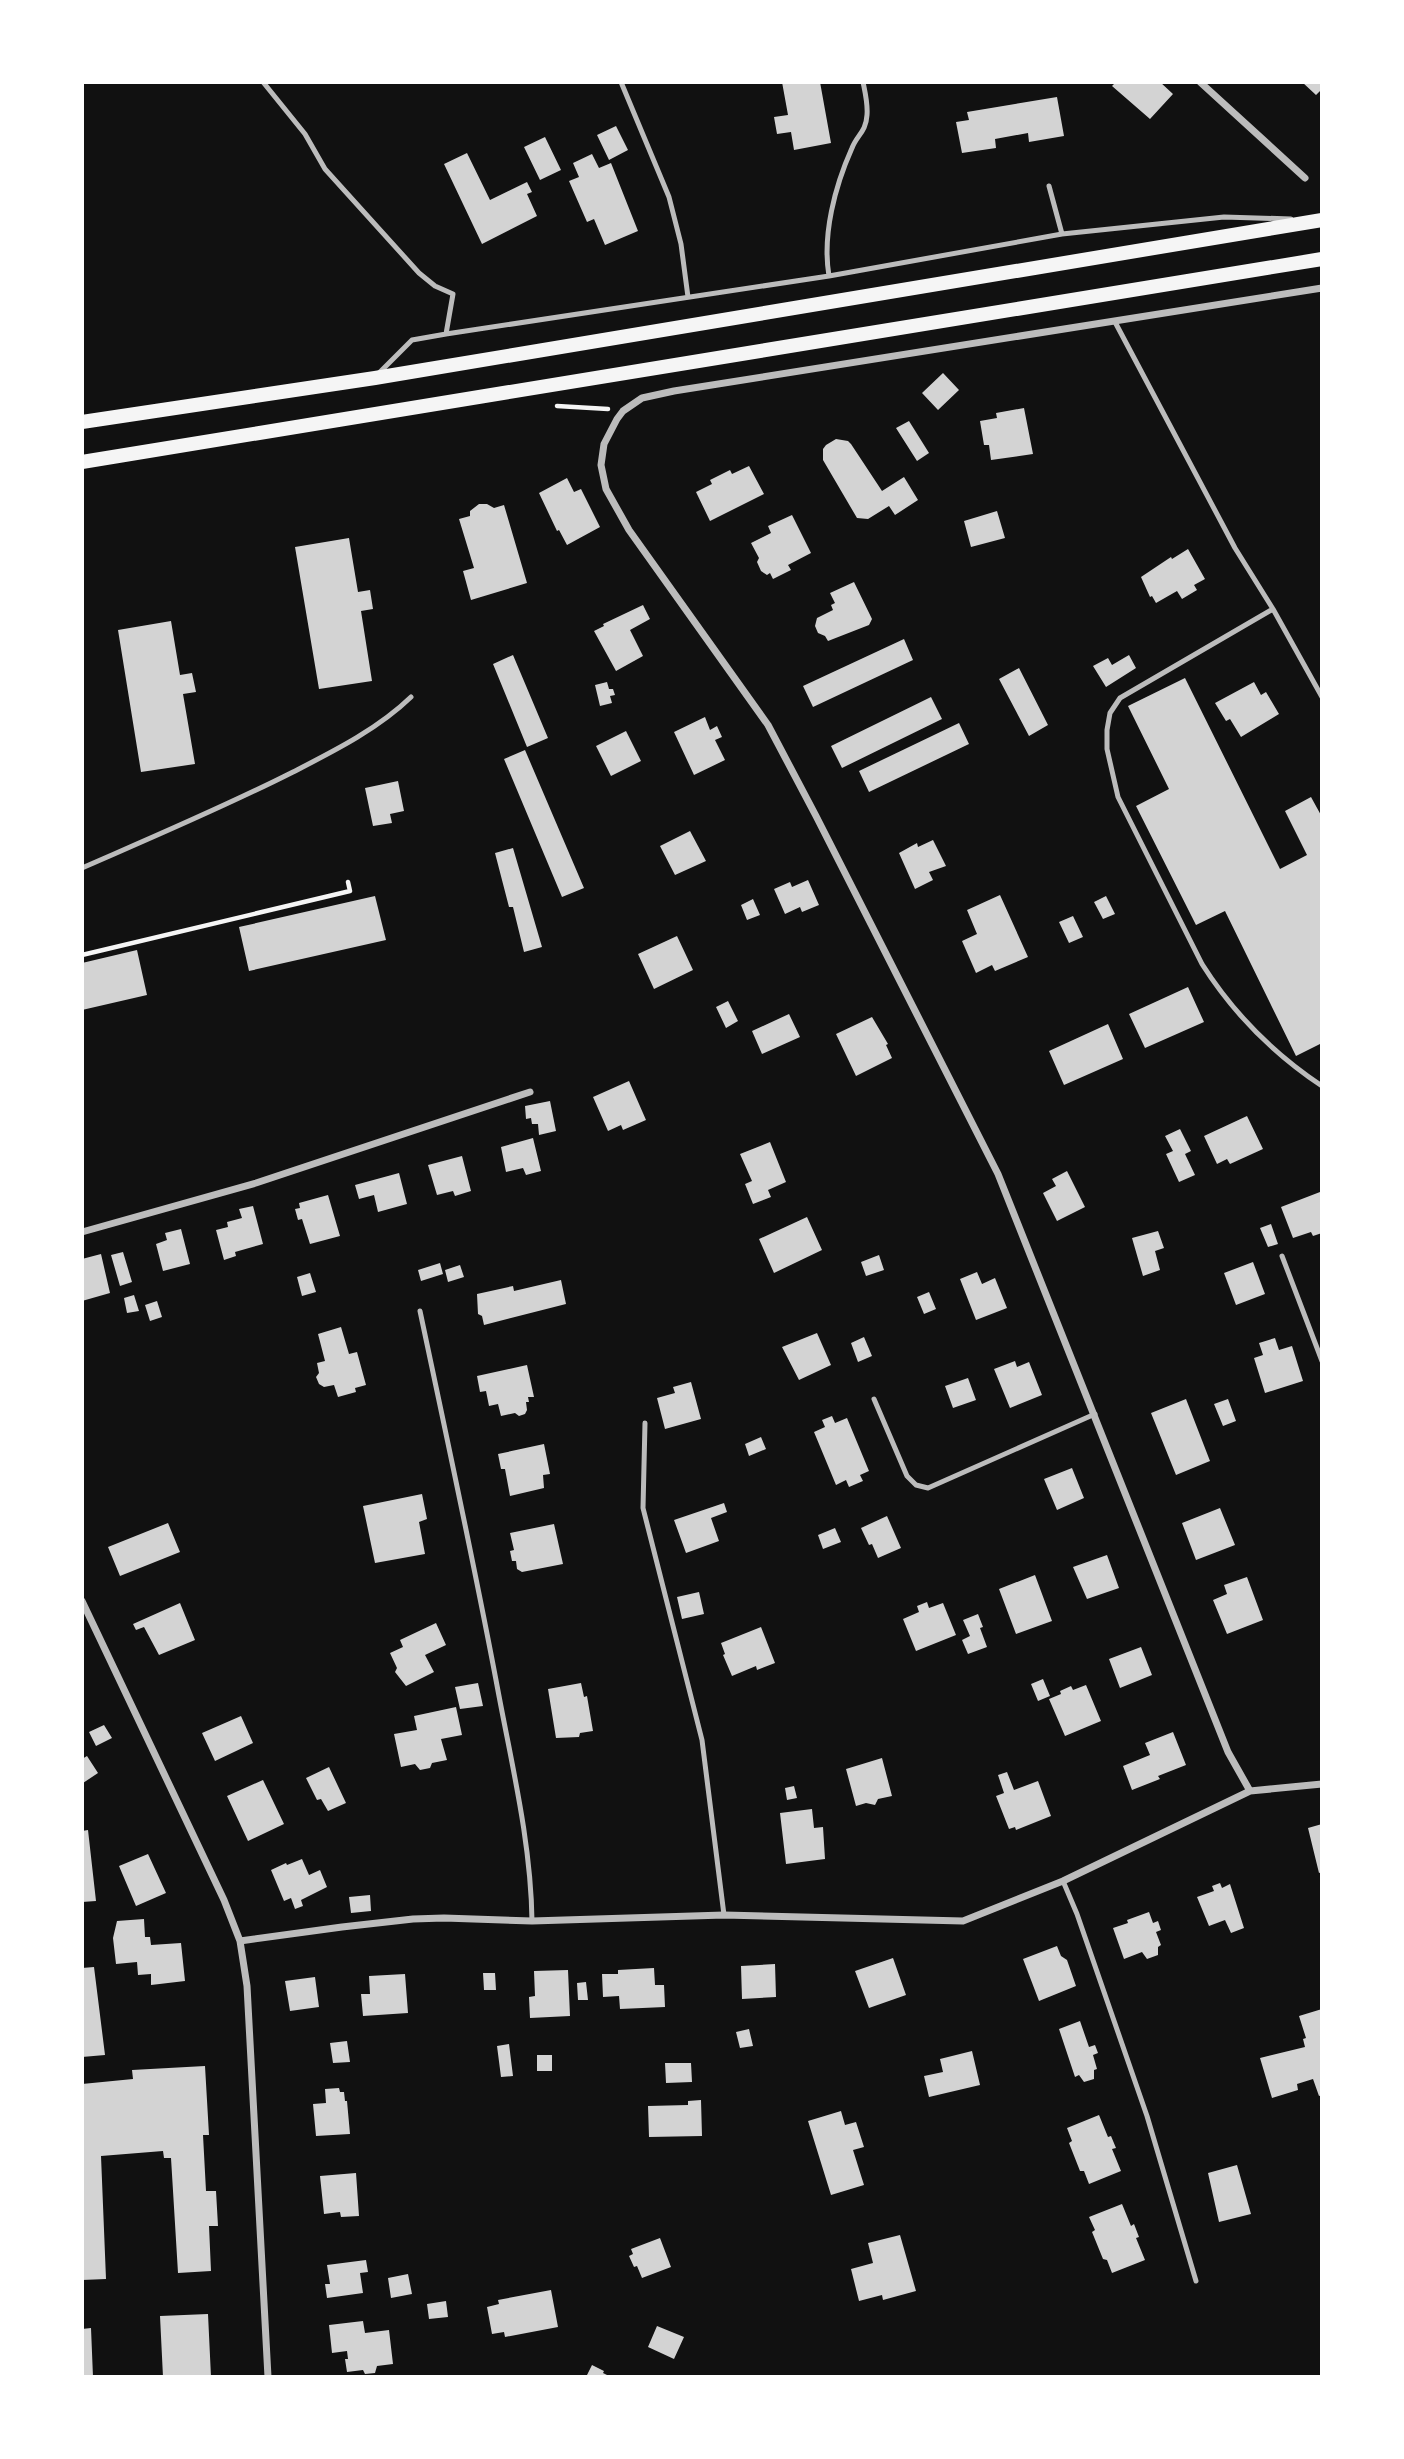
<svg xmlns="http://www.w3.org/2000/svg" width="1404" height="2459" viewBox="0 0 1404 2459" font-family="'Zilla Slab',serif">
<rect width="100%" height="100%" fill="#111"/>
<!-- building -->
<path fill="#d3d3d3" d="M782,82H820L831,143L794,150L791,132L777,134L774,117L788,115Z
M1116,82H1160L1173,94L1150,119L1112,86Z
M1302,82H1322V89L1316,95Z
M1057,97L1064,136L1029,142L1028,133L995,139L996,148L962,153L956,122L969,120L967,112Z
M616,126L628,150L609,160L597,135Z
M545,137L561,170L540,180L524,147Z
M467,153L490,200L527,182L532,192L527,194L537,216L482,244L444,164Z
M592,154L599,168L611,163L638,231L605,245L594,219L587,222L569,181L579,177L573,163Z
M943,373L959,390L938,410L922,393Z
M1024,408L1033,454L991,460L989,445H984L980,421L997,418L996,413Z
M909,421L929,453L917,461L896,428Z
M836,439L848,441L851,444L882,491L904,477L918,500L895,515L889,506L868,519L857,518L823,460V449L826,445Z
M749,466L764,494L710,521L696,492L712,484L710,480L730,470L732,474Z
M567,478L574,492L581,489L600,527L567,545L559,530L557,531L539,493Z
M479,504H487L494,508L504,505L527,583L471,600L463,571L474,568L459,519L470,516V511Z
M997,511L1005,538L971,547L964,521Z
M792,515L811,553L788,565L791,570L773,579L770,573L767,575L761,571L757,562L759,558L751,543L771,533L768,526Z
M349,538L358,592L370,590L373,609L361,611L372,681L319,689L295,547Z
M1188,549L1205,579L1194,585L1197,590L1182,599L1177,591L1156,603L1152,596L1150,597L1141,577L1171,557L1172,559Z
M854,582L872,619L869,625L828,641L825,636L818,633L815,626L817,618L833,610L831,605L835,603L830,593Z
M643,605L650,619L630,630L643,656L616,671L594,631L604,626L603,624Z
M171,621L180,675L192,673L196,692L183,694L195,764L141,772L118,630Z
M904,639L913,660L813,707L803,686Z
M513,655L548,738L527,747L493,664Z
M1129,655L1136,668L1106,687L1093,666L1108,658L1112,665Z
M1019,668L1048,725L1029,736L999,679Z
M1185,678L1280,869L1307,855L1285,811L1311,797L1322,817V1043L1296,1056L1225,911L1196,925L1136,806L1169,789L1128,706Z
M607,682L609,689H613L615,695L610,696L612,703L600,706L595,685Z
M1254,682L1261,695L1266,692L1279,714L1241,737L1230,719L1226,721L1215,703Z
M931,697L942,719L842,768L831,746Z
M705,717L710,730L717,726L722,737L715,740L725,760L694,775L674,732Z
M959,723L969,744L869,792L859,771Z
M626,731L641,761L611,776L596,746Z
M525,750L584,888L562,897L504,759Z
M398,781L404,811L390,814L392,823L373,826L365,788Z
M690,831L706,861L675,875L660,846Z
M933,840L946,866L929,872L933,880L915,889L899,853L917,843L918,847Z
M513,848L542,947L524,952L513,907H509L495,853Z
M808,880L819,905L802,912L800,907L785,914L774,889L790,882L792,887Z
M1000,895L1028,957L995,971L992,965L976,973L962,941L977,934L967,910Z
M375,896L386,940L249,971L239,927Z
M1106,896L1115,914L1103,919L1094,902Z
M753,899L760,915L747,920L741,905Z
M1073,916L1083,937L1069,943L1059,922Z
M677,936L693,970L654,989L638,954Z
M137,950L147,995L82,1010V963Z
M1188,987L1204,1022L1145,1048L1129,1014Z
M728,1001L738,1021L726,1028L716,1007Z
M789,1014L800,1037L762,1054L752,1031Z
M872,1017L888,1044L886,1045L892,1058L856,1076L836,1034Z
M1108,1024L1123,1059L1064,1085L1049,1051Z
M629,1081L646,1120L623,1130L621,1125L608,1131L593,1097Z
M550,1101L556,1131L539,1135L538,1124H532L531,1118L526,1119L525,1106Z
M1247,1116L1263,1149L1230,1164L1227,1159L1217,1164L1204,1136Z
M1180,1129L1191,1151L1185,1154L1195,1175L1179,1182L1166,1154L1173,1151L1165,1136Z
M533,1138L541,1171L526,1175L523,1168L506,1172L501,1147Z
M770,1142L786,1182L768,1190L771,1197L753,1204L745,1184L752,1181L740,1154Z
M462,1156L471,1191L455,1196L453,1191L437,1195L428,1165Z
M1067,1171L1085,1207L1057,1221L1043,1193L1056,1186L1052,1179Z
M399,1173L407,1204L378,1212L374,1195L359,1199L355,1185Z
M1320,1192L1322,1233L1313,1236L1311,1232L1293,1238L1281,1207Z
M328,1195L340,1236L310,1244L302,1219L298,1220L295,1209L300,1208L299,1203Z
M253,1206L263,1244L235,1252L236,1256L224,1260L216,1230L228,1227L227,1222L242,1218L239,1209Z
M807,1217L822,1250L774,1273L759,1239Z
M1271,1224L1278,1244L1268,1247L1260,1228Z
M181,1229L190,1264L163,1271L156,1244L167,1240L165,1233Z
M1158,1231L1164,1248L1155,1251L1160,1270L1143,1276L1132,1238Z
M123,1252L132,1282L120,1286L111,1255Z
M101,1254L110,1293L82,1301V1259Z
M879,1255L884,1270L866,1276L861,1262Z
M1253,1262L1265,1294L1236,1305L1224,1273Z
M440,1263L443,1274L421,1281L418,1270Z
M460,1265L464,1277L448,1282L445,1270Z
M977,1272L982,1284L995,1278L1007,1308L976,1320L960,1279Z
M310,1273L316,1292L302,1296L297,1277Z
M561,1280L566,1304L484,1325L482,1316L478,1314L477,1294L513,1286L514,1291Z
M929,1292L936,1309L924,1314L917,1297Z
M134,1295L139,1311L127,1313L124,1298Z
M157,1301L162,1317L150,1321L145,1305Z
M341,1327L349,1354L357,1352L366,1385L355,1388L356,1392L338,1397L334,1385L324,1387L319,1384L316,1377L319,1373L317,1363L325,1361L318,1334Z
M817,1333L831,1365L799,1380L782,1347Z
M864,1337L872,1356L858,1362L851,1343Z
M1275,1338L1279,1350L1292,1346L1303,1381L1265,1393L1254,1358L1263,1355L1259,1343Z
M1015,1361L1017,1367L1029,1362L1042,1395L1010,1408L994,1369Z
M527,1365L534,1397H528L529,1402H526L527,1410L525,1414L519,1416L515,1413L501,1416L498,1404L489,1406L486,1391L480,1392L477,1376Z
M968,1378L976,1400L953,1408L945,1386Z
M691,1382L701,1419L665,1429L657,1398L675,1393L673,1387Z
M1186,1399L1210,1461L1176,1475L1151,1413Z
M1228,1399L1236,1421L1223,1426L1214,1404Z
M832,1416L835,1423L847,1418L869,1471L860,1475L863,1481L849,1487L846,1480L836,1485L814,1432L825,1427L822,1420Z
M761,1437L766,1449L749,1456L745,1444Z
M544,1444L550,1474L543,1475L544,1488L510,1496L505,1469H501L498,1454Z
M1072,1468L1084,1498L1057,1510L1044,1479Z
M422,1494L427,1519L419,1522L425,1554L375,1563L363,1506Z
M724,1503L727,1512L711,1518L719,1541L686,1553L674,1520Z
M1220,1508L1235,1545L1196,1560L1182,1523Z
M887,1516L901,1548L878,1558L872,1544L869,1545L861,1528Z
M168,1523L180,1552L120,1576L108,1547Z
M554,1524L563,1564L522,1572L517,1569L516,1561H512L510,1551L514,1550L510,1533Z
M835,1528L841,1542L823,1549L818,1535Z
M1107,1555L1119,1588L1087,1599L1073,1567Z
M1035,1575L1052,1621L1016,1634L999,1589Z
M1247,1577L1263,1620L1227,1634L1213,1600L1227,1594L1224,1585Z
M699,1592L704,1614L682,1619L677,1597Z
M927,1602L929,1608L943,1603L956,1635L916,1651L903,1619L919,1612L917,1606Z
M180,1603L195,1640L159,1655L144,1627L136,1630L133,1624Z
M978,1614L983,1627L980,1628L987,1647L968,1654L962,1640L970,1636L963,1620Z
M436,1623L446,1645L425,1655L434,1672L406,1686L395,1672L397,1668L390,1653L403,1647L400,1640Z
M761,1627L775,1663L757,1670L756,1666L732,1676L723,1655L725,1654L721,1643Z
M1141,1647L1152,1675L1120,1688L1109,1659Z
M1043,1679L1050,1696L1038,1701L1031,1684Z
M478,1683L483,1706L460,1709L455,1687Z
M581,1683L584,1697L587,1696L593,1731L580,1733L579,1737L556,1738L548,1689Z
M1086,1685L1101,1721L1065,1736L1049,1699L1061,1694L1060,1691L1071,1686L1073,1690Z
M456,1707L462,1735L441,1739L447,1760L432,1763L430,1768L420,1770L415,1764L401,1767L394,1734L417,1730L414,1716Z
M241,1716L253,1743L215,1761L202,1733Z
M104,1725L112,1738L96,1746L89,1732Z
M1173,1732L1186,1765L1158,1776L1160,1779L1132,1790L1123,1766L1150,1755L1145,1743Z
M87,1756L98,1773L83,1783L82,1759Z
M882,1758L892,1796L878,1799L875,1805L866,1803L856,1806L846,1769Z
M329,1767L346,1803L328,1811L321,1799L317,1800L306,1778Z
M1007,1772L1014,1790L1038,1781L1051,1816L1016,1830L1015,1827L1009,1829L996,1796L1004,1793L998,1775Z
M263,1780L284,1824L248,1841L227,1796Z
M794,1786L797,1798L787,1800L785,1788Z
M812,1809L814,1828L823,1827L825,1859L786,1864L780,1813Z
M1322,1824V1872L1319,1873L1308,1828Z
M88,1830L96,1901L82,1902V1831Z
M148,1854L166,1893L136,1906L119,1866Z
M302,1859L309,1875L320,1870L327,1887L301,1900L303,1906L295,1909L291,1898L284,1901L271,1870L286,1863L287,1865Z
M1220,1883L1222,1888L1230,1884L1244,1928L1231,1933L1225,1920L1209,1926L1197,1897L1214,1891L1212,1886Z
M370,1895L371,1911L351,1913L349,1897Z
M1149,1912L1153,1923L1158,1921L1161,1930L1156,1932L1161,1945L1158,1947V1955L1147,1959L1142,1952L1124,1959L1113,1928L1128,1923L1127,1920Z
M144,1919L145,1937H150L151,1945L181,1943L185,1981L151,1985V1974L138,1975L137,1962L116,1964L113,1938L117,1921Z
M1057,1946L1061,1956L1067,1960L1076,1986L1039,2001L1023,1959Z
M893,1958L906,1995L869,2008L855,1971Z
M775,1964L776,1997L742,1999L741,1966Z
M94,1967L105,2055L82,2057V1968Z
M654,1968L655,1985H664L665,2007L620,2009L619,1996L603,1997L602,1974H618V1970Z
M568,1970L570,2016L530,2018L529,1997L535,1996L534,1971Z
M483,1973H495L496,1990H484Z
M405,1974L408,2013L363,2016L361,1994H370L369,1976Z
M315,1977L319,2007L290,2011L285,1981Z
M586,1982L588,2000H578L577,1983Z
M1322,2009V2095L1319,2096L1313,2079L1297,2084L1298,2090L1272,2098L1260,2058L1305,2047L1303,2039L1306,2038L1299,2016Z
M1080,2021L1089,2047L1095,2045L1098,2053L1093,2055L1097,2069L1094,2070V2079L1084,2082L1079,2075L1075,2077L1059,2029Z
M749,2029L753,2046L740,2048L736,2032Z
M347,2041L350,2062L333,2063L330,2043Z
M509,2044L513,2076L501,2077L497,2046Z
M972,2051L980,2085L929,2097L924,2076L943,2072L940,2059Z
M537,2055H552V2071H537Z
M665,2063H691L692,2082L666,2083Z
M205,2066L209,2135H203L206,2191H216L218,2226H209L211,2271L178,2273L171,2158H164L163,2151L101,2156L106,2279L82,2280V2084L133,2079L132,2070Z
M339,2088L340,2092H344L345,2101H347L350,2134L316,2136L313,2104L326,2103L325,2089Z
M701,2100L702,2136L649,2137L648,2106L688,2105V2101Z
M841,2111L845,2125L856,2122L864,2147L853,2150L864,2185L831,2195L808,2121Z
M1099,2115L1108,2137L1111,2136L1116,2148L1112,2149L1121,2171L1089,2184L1084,2171H1080L1069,2143L1072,2141L1067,2128Z
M1237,2165L1251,2214L1219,2222L1208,2173Z
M356,2173L359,2216L341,2217L340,2212L324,2214L320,2176Z
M1122,2204L1131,2226L1134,2224L1139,2237L1136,2238L1145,2260L1112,2273L1107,2260L1103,2259L1092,2232L1095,2230L1089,2217Z
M900,2235L916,2291L883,2300L882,2295L859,2301L851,2269L873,2263L868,2243Z
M660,2238L671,2267L642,2278L637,2266L634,2267L629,2256L633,2254L631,2249Z
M366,2260L368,2272L360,2273L363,2293L327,2298L325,2284H330L327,2265Z
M408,2274L412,2294L391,2298L388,2278Z
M551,2290L558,2327L505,2337L504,2332L492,2334L487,2307L499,2304L498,2300Z
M446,2301L448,2317L429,2319L427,2304Z
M208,2314L211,2377H163L160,2316Z
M363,2321L365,2333L389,2330L393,2364L377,2366L375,2373L365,2374L363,2370L347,2372L345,2359H348L347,2351L332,2353L329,2325Z
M657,2326L684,2337L674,2359L648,2347Z
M91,2328L93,2377H82V2329Z
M592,2365L604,2371L603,2373L611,2377H586Z"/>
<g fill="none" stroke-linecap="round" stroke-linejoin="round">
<!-- path -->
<path stroke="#f5f5f5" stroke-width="4.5" d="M557,406L608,409
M82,955L350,891L348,882"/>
<!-- service -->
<path stroke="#bcbcbc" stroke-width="5" d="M263,82L305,134L325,169L419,273L435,286L453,294L446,334
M621,82L669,197L681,244L688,297
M1049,186L1062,234
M829,276C822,235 835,186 852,148C857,135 866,132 867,115C868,104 865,92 863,82
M1115,322L1235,548L1273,609L1322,697
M379,373L412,340L446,334L829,276L1062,234L1224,217L1291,219
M1273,609L1120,698L1110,713L1107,730V749L1118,797L1202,964C1233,1013 1274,1054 1322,1086
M82,868C153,837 224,807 293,772C334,751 378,729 411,697
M1282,1256L1322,1361
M420,1311C447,1439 475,1567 499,1696C513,1770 531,1845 532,1921
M874,1399L907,1476L916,1485L928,1488L1095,1414
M645,1423L643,1508L702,1740L724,1915
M1063,1881L1077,1914L1147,2116L1196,2281"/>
<!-- minor -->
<path stroke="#bcbcbc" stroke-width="7" d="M1200,82L1305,178
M82,1232L256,1183L530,1092
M82,1601L224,1900L240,1941L247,1986L268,2377
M1250,1791L1228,1752L998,1174L816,816L768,725L629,530L606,489L601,465L604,444L617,419L623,411L642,398L674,391L1322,288
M240,1941L342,1927L413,1919L444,1918L532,1921L724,1915L963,1921L1063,1881L1250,1791L1322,1784"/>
<!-- secondary -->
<path stroke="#f5f5f5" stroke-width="14" d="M82,422L375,378L1322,220
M82,462L1322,259"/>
</g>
<!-- border -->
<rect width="1404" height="2459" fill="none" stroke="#ffffff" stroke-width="168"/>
</svg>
